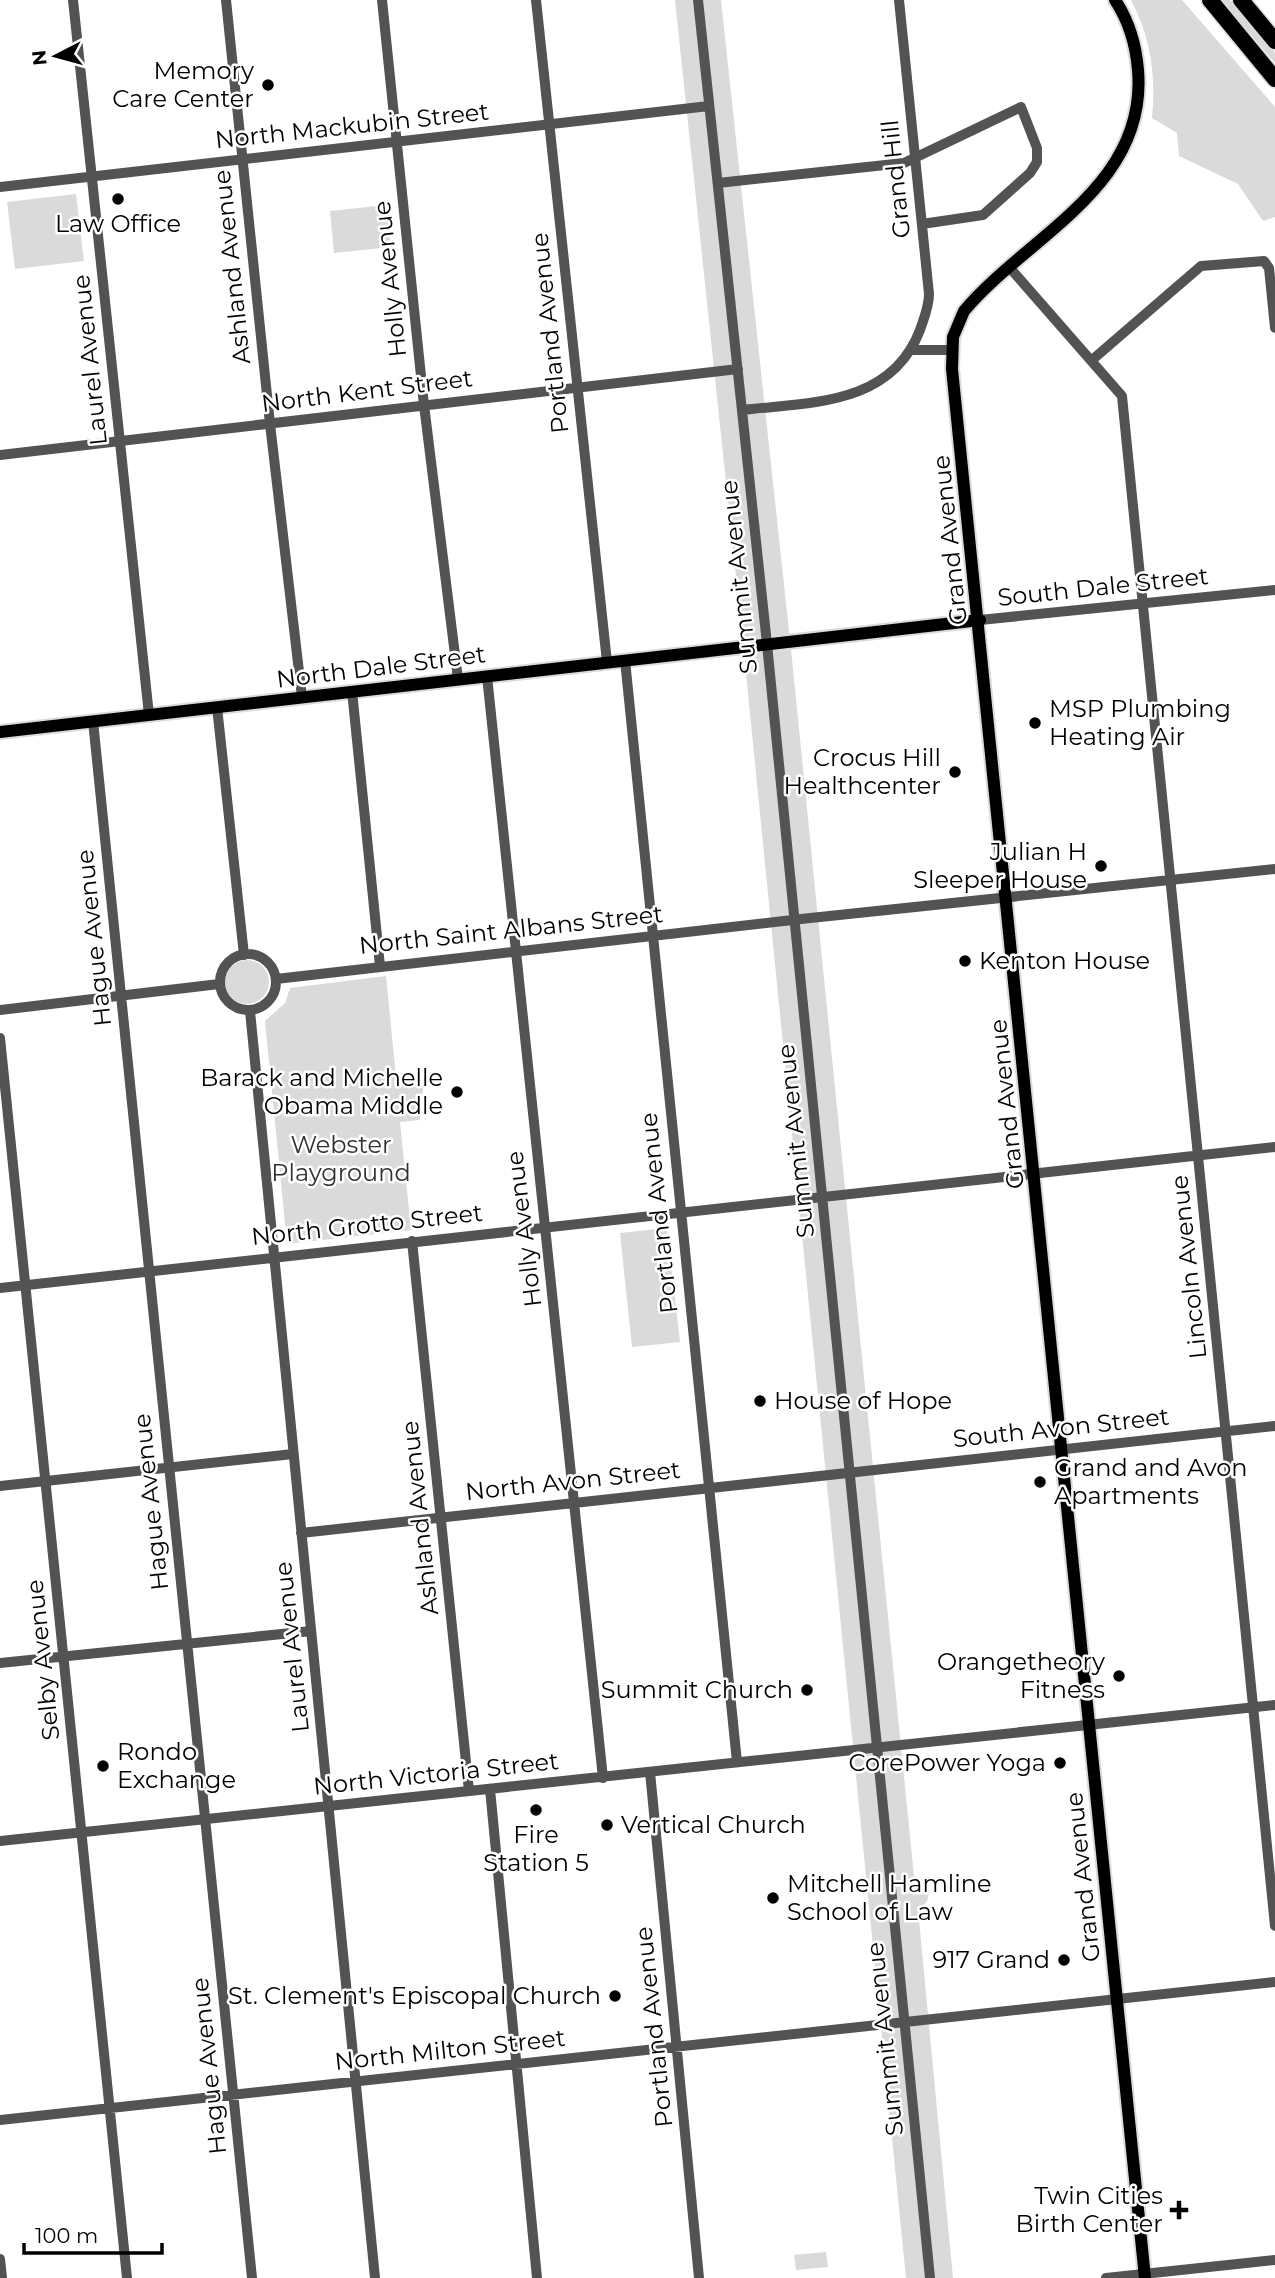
<svg xmlns="http://www.w3.org/2000/svg" width="1275" height="2278" viewBox="0 0 1275 2278" font-family="Montserrat,sans-serif">
<rect width="100%" height="100%" fill="#fff"/>
<!-- green -->
<path fill="#dadada" d="M675,0H721L792,659L914,1876L928,1886C930,1896 928,1905 918,1909L953,2278H906L742,633Z
M1131,0H1182L1275,107V217L1263,221L1238,184L1179,156L1177,133L1152,118C1156,76 1151,38 1131,0Z
M1221,0H1230L1275,53V63Z
M76,194L84,261L15,269L7,202Z
M386,205L391,247L334,253L330,211Z
M225 982a22 22 0 1 1 44 0a22 22 0 1 1-44 0Z
M386,976L397,1087L402,1086L401,1078L425,1075L426,1078L419,1107L420,1120L400,1122L411,1230L287,1244L265,1021L285,1003L290,988Z
M667,1228L680,1342L632,1347L620,1233Z
M826,2252L828,2267L796,2270L794,2255Z"/>
<g fill="none" stroke-linecap="round" stroke-linejoin="round">
<defs>
<path id="major" d="M1115,0C1129,21 1136,46 1138,70C1148,187 1027,236 964,311L953,337L952,369L1145,2278
M0,732L980,620"/>
<path id="highway" d="M1210,0L1275,79
M1241,0L1275,41"/>
</defs>
<!-- major casing -->
<use href="#major" stroke="#dbdbdb" stroke-width="16"/>
<!-- highway casing -->
<use href="#highway" stroke="#dbdbdb" stroke-width="19"/>
<!-- minor -->
<path stroke="#535353" stroke-width="10" d="M73,0L149,715
M226,0L270,424L302,697
M382,0L424,405L458,679
M536,0L607,662
M698,0L767,644L930,2278
M718,183L904,163L1021,107L1037,148V162L1030,173L983,215L922,224
M0,187L709,106
M1010,268L1122,396L1275,1926
M912,350H952
M1092,360L1201,266L1264,261L1269,268L1275,328
M743,410C810,402 891,406 920,330C924,318 929,307 929,294L899,0
M0,455L738,369
M980,620L1275,590
M625,660L737,1762
M487,676L603,1778
M352,691L380,966
M217,707L244,955
M93,721L252,2278
M220 982a28 28 0 1 1 56 0a28 28 0 1 1-56 0Z
M276,979L801,919L1275,869
M0,1010L219,984
M250,1011L375,2278
M0,1038L127,2278
M412,1241L469,1791
M0,1288L1275,1147
M0,1486L293,1454
M301,1533L1275,1426
M0,1663L311,1631
M650,1772L699,2278
M490,1789L537,2278
M0,1841L1275,1705
M0,2120L1275,1982
M0,2259L2,2278
M1106,2278L1275,2260"/>
<!-- major -->
<use href="#major" stroke="#000" stroke-width="12"/>
<!-- highway -->
<use href="#highway" stroke="#000" stroke-width="16"/>
</g>
<!-- markers -->
<g fill="#000" stroke="#fff" stroke-width="2.5">
<circle cx="268" cy="85" r="7"/>
<circle cx="118" cy="199" r="7"/>
<circle cx="1035" cy="723" r="7"/>
<circle cx="955" cy="772" r="7"/>
<circle cx="1101" cy="866" r="7"/>
<circle cx="965" cy="961" r="7"/>
<circle cx="457" cy="1092" r="7"/>
<circle cx="760" cy="1401" r="7"/>
<circle cx="1040" cy="1482" r="7"/>
<circle cx="1119" cy="1676" r="7"/>
<circle cx="807" cy="1690" r="7"/>
<circle cx="1060" cy="1763" r="7"/>
<circle cx="103" cy="1766" r="7"/>
<circle cx="536" cy="1810" r="7"/>
<circle cx="607" cy="1825" r="7"/>
<circle cx="773" cy="1898" r="7"/>
<circle cx="1064" cy="1960" r="7"/>
<circle cx="615" cy="1996" r="7"/>
<path d="M1175.5 2199.5h7v7h7v7h-7v7h-7v-7h-7v-7h7z"/>
</g>
<g text-anchor="middle" stroke-width="5" stroke-linejoin="round" paint-order="stroke">
<!-- poi labels -->
<g font-size="24" fill="#000" stroke="#fff" text-anchor="end">
<text x="254" y="79">Memory<tspan x="254" dy="28">Care Center</tspan></text>
<text x="118" y="232" text-anchor="middle">Law Office</text>
<text x="1049" y="717" text-anchor="start">MSP Plumbing<tspan x="1049" dy="28">Heating Air</tspan></text>
<text x="941" y="766">Crocus Hill<tspan x="941" dy="28">Healthcenter</tspan></text>
<text x="1087" y="860">Julian H<tspan x="1087" dy="28">Sleeper House</tspan></text>
<text x="979" y="969" text-anchor="start">Kenton House</text>
<text x="443" y="1086">Barack and Michelle<tspan x="443" dy="28">Obama Middle</tspan></text>
<text x="774" y="1409" text-anchor="start">House of Hope</text>
<text x="1054" y="1476" text-anchor="start">Grand and Avon<tspan x="1054" dy="28">Apartments</tspan></text>
<text x="1105" y="1670">Orangetheory<tspan x="1105" dy="28">Fitness</tspan></text>
<text x="793" y="1698">Summit Church</text>
<text x="117" y="1760" text-anchor="start">Rondo<tspan x="117" dy="28">Exchange</tspan></text>
<text x="1046" y="1771">CorePower Yoga</text>
<text x="621" y="1833" text-anchor="start">Vertical Church</text>
<text x="536" y="1843" text-anchor="middle">Fire<tspan x="536" dy="28">Station 5</tspan></text>
<text x="787" y="1892" text-anchor="start">Mitchell Hamline<tspan x="787" dy="28">School of Law</tspan></text>
<text x="1050" y="1968">917 Grand</text>
<text x="601" y="2004">St. Clement's Episcopal Church</text>
<text x="1163" y="2204">Twin Cities<tspan x="1163" dy="28">Birth Center</tspan></text>
</g>
<!-- street labels -->
<g font-size="24" fill="#000" stroke="#fff">
<text transform="translate(352 126) rotate(-6)" y="8">North Mackubin Street</text>
<text transform="translate(896 179) rotate(-96)" y="8">Grand Hill</text>
<text transform="translate(232 267) rotate(-96)" y="8">Ashland Avenue</text>
<text transform="translate(390 279) rotate(-96)" y="8">Holly Avenue</text>
<text transform="translate(550 333) rotate(-96)" y="8">Portland Avenue</text>
<text transform="translate(90 360) rotate(-96)" y="8">Laurel Avenue</text>
<text transform="translate(367 391) rotate(-7)" y="8">North Kent Street</text>
<text transform="translate(950 540) rotate(-96)" y="8">Grand Avenue</text>
<text transform="translate(739 577) rotate(-96)" y="8">Summit Avenue</text>
<text transform="translate(1103 587) rotate(-6)" y="8">South Dale Street</text>
<text transform="translate(381 667) rotate(-7)" y="8">North Dale Street</text>
<text transform="translate(511 930) rotate(-6)" y="8">North Saint Albans Street</text>
<text transform="translate(94 938) rotate(-96)" y="8">Hague Avenue</text>
<text transform="translate(1007 1104) rotate(-96)" y="8">Grand Avenue</text>
<text transform="translate(796 1141) rotate(-96)" y="8">Summit Avenue</text>
<text transform="translate(659 1213) rotate(-96)" y="8">Portland Avenue</text>
<text transform="translate(367 1225) rotate(-6)" y="8">North Grotto Street</text>
<text transform="translate(524 1229) rotate(-97)" y="8">Holly Avenue</text>
<text transform="translate(1189 1267) rotate(-96)" y="8">Lincoln Avenue</text>
<text transform="translate(1061 1428) rotate(-6)" y="8">South Avon Street</text>
<text transform="translate(573 1481) rotate(-6)" y="8">North Avon Street</text>
<text transform="translate(151 1502) rotate(-96)" y="8">Hague Avenue</text>
<text transform="translate(420 1518) rotate(-96)" y="8">Ashland Avenue</text>
<text transform="translate(292 1647) rotate(-96)" y="8">Laurel Avenue</text>
<text transform="translate(43 1660) rotate(-96)" y="8">Selby Avenue</text>
<text transform="translate(436 1774) rotate(-6)" y="8">North Victoria Street</text>
<text transform="translate(1083 1877) rotate(-96)" y="8">Grand Avenue</text>
<text transform="translate(654 2027) rotate(-96)" y="8">Portland Avenue</text>
<text transform="translate(885 2039) rotate(-96)" y="8">Summit Avenue</text>
<text transform="translate(450 2050) rotate(-6)" y="8">North Milton Street</text>
<text transform="translate(209 2066) rotate(-96)" y="8">Hague Avenue</text>
</g>
<!-- park labels -->
<g font-size="24" fill="#313131" stroke="#fff">
<text x="341" y="1153">Webster<tspan x="341" dy="28">Playground</tspan></text>
</g>
</g>
<!-- north arrow -->
<g transform="translate(56 56) rotate(264)" stroke="#ffffff" stroke-width="5" paint-order="stroke">
<path d="M0-5L12 26L0 18L-12 26Z" fill="#000000"/>
<text y="-10" font-size="19" font-weight="bold" text-anchor="middle" fill="#000000">N</text>
</g>
<!-- scale -->
<path d="M24 2243v10h138v-10" fill="none" stroke="#000000" stroke-width="3.5"/>
<text x="35" y="2243" font-size="21" fill="#000000" stroke="#ffffff" stroke-width="5" paint-order="stroke">100 m</text>
</svg>
